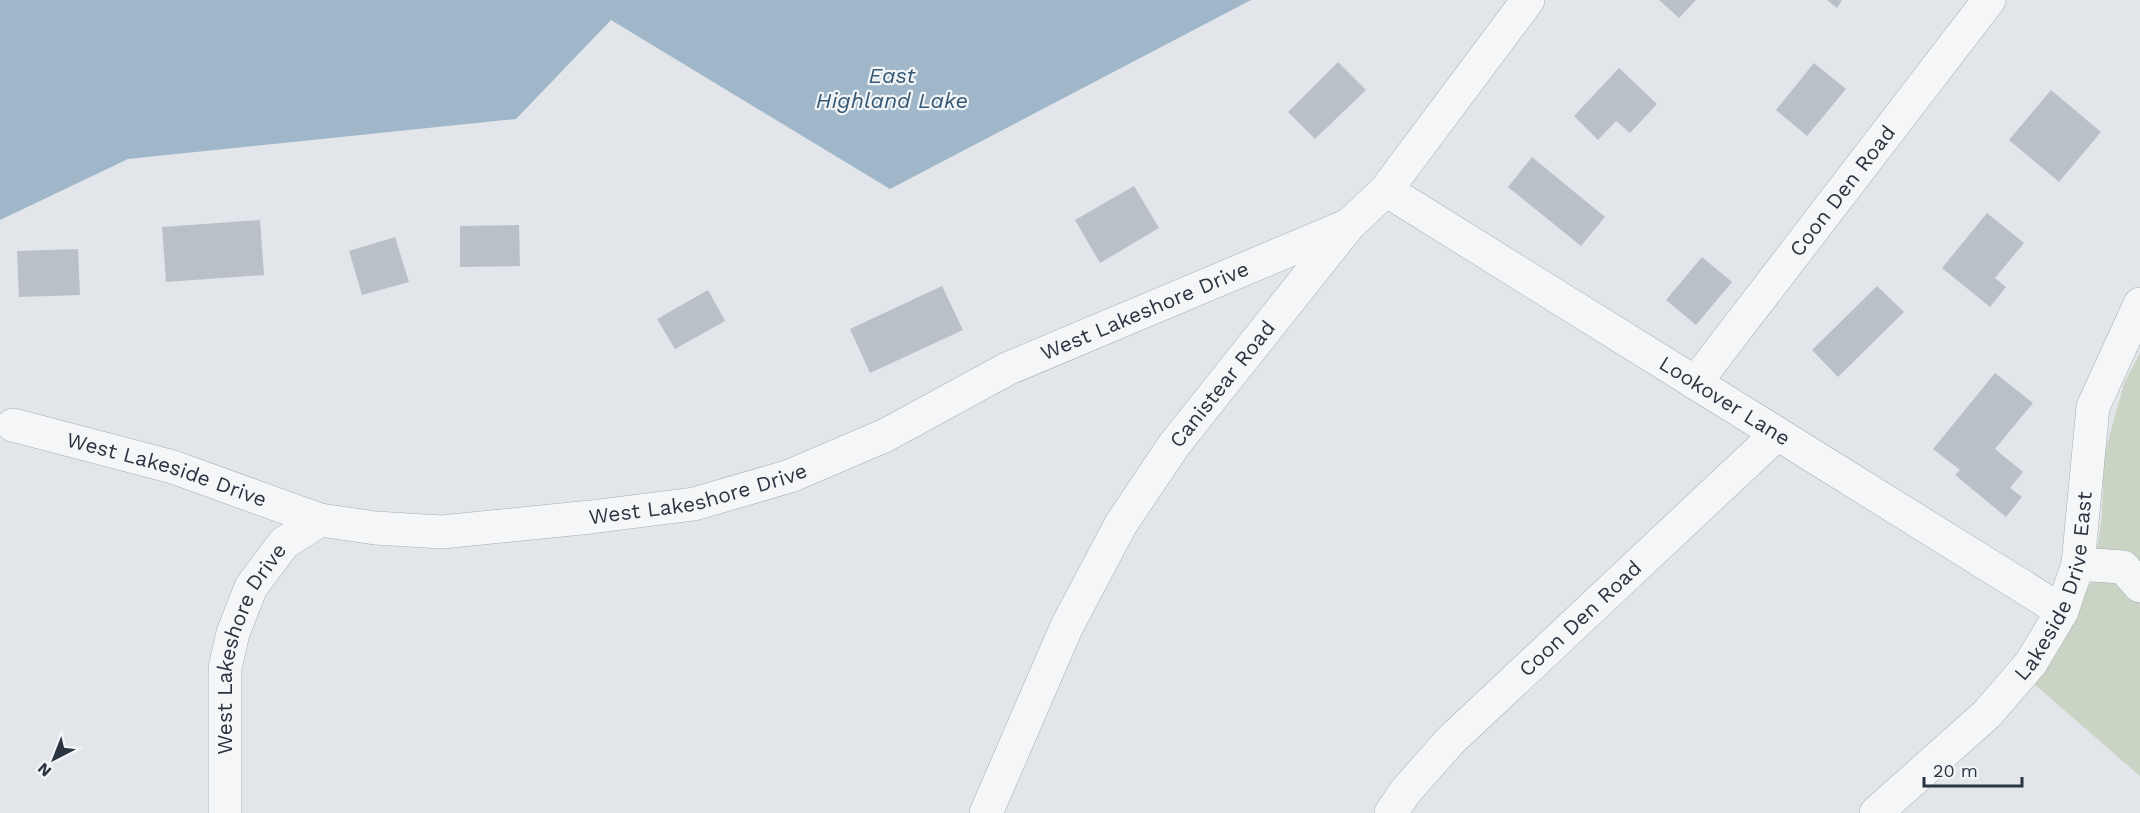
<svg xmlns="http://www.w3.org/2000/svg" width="2140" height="813" viewBox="0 0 2140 813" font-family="'Work Sans',sans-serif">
<rect width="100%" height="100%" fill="#e2e6ea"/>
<!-- green -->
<path fill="#c9d4c4" d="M2140,353V776L2033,683L2050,661L2093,579L2102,515L2104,455L2124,384Z"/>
<!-- water -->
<path fill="#9fb7c9" d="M0,0H1251L890,189L611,20L516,119L128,159L0,220Z"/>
<!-- building -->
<path fill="#bac0c7" d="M1659,0H1696L1679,18Z
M1827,0H1842L1837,8Z
M1338,62L1366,90L1315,139L1288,112Z
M1814,63L1846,89L1807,136L1776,110Z
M1619,68L1657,104L1630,133L1616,121L1598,140L1574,116Z
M2051,90L2101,132L2059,182L2009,140Z
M1532,157L1605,217L1581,246L1508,187Z
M1134,186L1159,228L1100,263L1075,220Z
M1987,213L2024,243L1995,278L2006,287L1990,307L1942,268Z
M260,220L264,275L166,282L162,227Z
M519,225L520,266L460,267V226Z
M395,237L409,282L362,295L349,251Z
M78,249L80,295L19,297L17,251Z
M1702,257L1732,282L1696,325L1666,300Z
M942,286L963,330L870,373L850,329Z
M1877,286L1904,312L1838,377L1812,350Z
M708,290L725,321L675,349L657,319Z
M1995,373L2033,403L1995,449L2023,472L2010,488L2022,497L2006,517L1955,475L1960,470L1933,449Z"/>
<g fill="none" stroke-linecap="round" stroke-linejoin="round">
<defs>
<g id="minor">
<path id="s1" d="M1386,190L2062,611"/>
<path id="s2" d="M1695,383L1989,0"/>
<path id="s3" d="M13,425L173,467L320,520"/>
<path d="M2078,564L2123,567L2140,586"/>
<path id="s4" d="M225,813V668L233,633L251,587L284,543L320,520L375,528L442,532L591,517L694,504L790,476L886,435L1007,369L1349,225"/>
<path id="s5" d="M986,813L1067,626L1121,524L1174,445L1349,225L1386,190L1528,0"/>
<path id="s6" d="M1391,813L1405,792L1450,741L1777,434"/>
<path id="s7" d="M1876,813L1987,714L2031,663L2062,611L2078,564L2093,407L2140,304"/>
</g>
</defs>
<!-- minor casing -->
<use href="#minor" stroke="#a7adb4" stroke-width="34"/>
<!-- minor -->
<use href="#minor" stroke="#f5f6f8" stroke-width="33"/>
</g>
<g text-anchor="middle" stroke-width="4.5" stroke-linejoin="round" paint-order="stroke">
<!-- street labels -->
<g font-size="21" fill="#2b3541" stroke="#f2f5f7">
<text dy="7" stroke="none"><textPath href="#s2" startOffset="242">Coon Den Road</textPath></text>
<text dy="7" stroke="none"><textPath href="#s4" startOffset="1196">West Lakeshore Drive</textPath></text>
<text dy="7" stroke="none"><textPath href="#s5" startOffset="492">Canistear Road</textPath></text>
<text dy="7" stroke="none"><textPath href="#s1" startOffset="399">Lookover Lane</textPath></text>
<text dy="7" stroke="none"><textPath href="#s3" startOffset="160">West Lakeside Drive</textPath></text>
<text dy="7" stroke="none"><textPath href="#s4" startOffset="710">West Lakeshore Drive</textPath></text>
<text dy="7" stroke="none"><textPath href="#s7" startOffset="298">Lakeside Drive East</textPath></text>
<text dy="7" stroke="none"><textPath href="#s6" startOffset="272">Coon Den Road</textPath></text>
<text dy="7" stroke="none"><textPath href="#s4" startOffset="170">West Lakeshore Drive</textPath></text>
</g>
<!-- water labels -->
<g font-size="22" font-style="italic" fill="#365874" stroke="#f2f5f7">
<text x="892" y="83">East<tspan x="892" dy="25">Highland Lake</tspan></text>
</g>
</g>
<!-- north arrow -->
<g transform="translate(54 759) rotate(222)" stroke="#f2f5f7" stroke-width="4.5" paint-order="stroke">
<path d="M0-4.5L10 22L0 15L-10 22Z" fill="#2b3541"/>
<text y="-9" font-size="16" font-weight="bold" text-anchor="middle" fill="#2b3541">N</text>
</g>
<!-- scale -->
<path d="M1924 777v9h98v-9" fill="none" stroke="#2b3541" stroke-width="3"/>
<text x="1933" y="777" font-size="18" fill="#2b3541" stroke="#f2f5f7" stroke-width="4.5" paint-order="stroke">20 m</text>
</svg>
